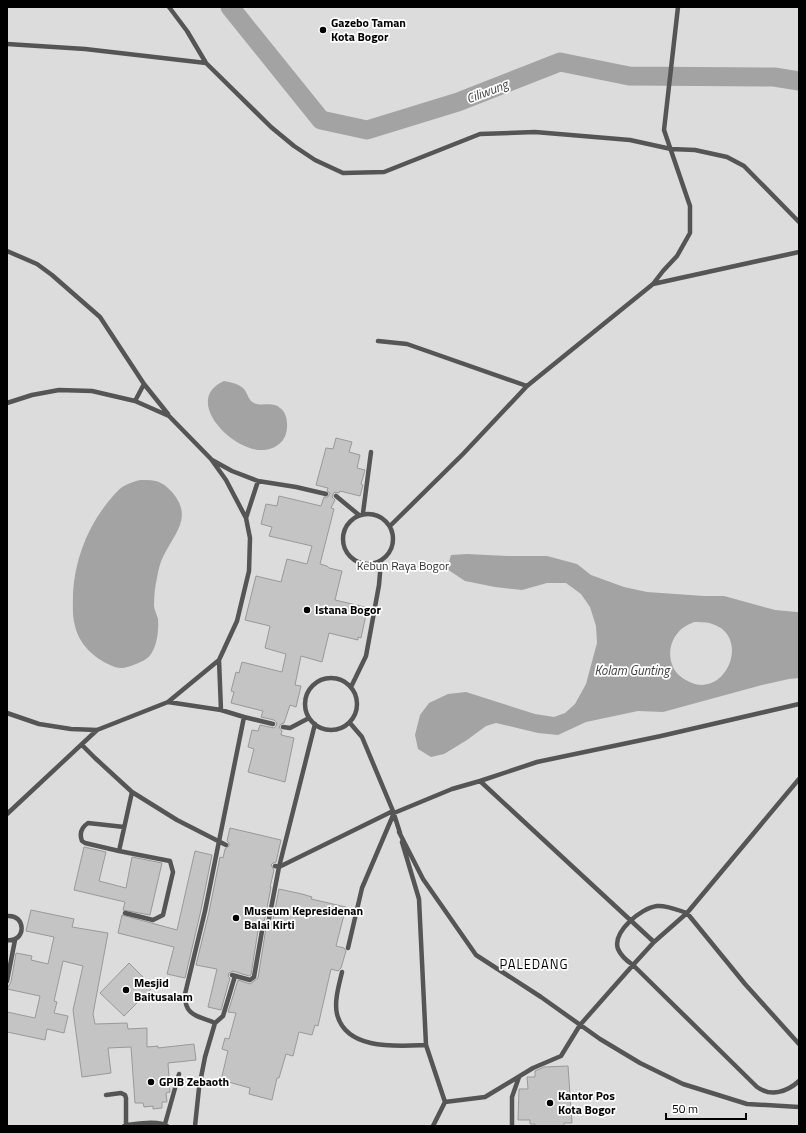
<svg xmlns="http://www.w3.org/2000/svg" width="806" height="1133" viewBox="0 0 806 1133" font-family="'Titillium Web',sans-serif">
<rect width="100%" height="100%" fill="#fff"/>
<!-- green -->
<path fill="#dcdcdc" d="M7,7H799V1126H7Z"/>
<!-- water -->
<path fill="#a3a3a3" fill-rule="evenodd" d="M224,381C231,382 239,384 244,389C248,394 248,400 254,403C262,407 273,401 280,408C285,411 287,418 287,424C288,439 278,449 264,450C234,453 181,400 224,381Z
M140,480C155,480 161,480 172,492C194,518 174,533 163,557C160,563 158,571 157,578C155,586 154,596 154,605C154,610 157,614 158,619C159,630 157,645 151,654C148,659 141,662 136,664C127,668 119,670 110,665C94,658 79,644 75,626C72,616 73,604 73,593C75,560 87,528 108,502C113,496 119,488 126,485C130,483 135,481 140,480Z
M467,554L507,556H547L577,564L591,575L624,587L647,592L704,596H724L775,610L797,612L799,613V678L789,679L762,685L663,712L638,711L586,722L558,735L538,733L496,723L486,726L467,740L444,754L431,757L418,749L415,735L420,715L429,703L448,694L466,692L535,714L554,717L565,713L575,704L586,684L597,643L596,626L590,607L581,594L566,583H547L522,590L495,587L465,581L447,569L451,555ZM694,622C762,618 727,714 680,676C668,666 667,646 677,634C681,628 687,625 694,622Z"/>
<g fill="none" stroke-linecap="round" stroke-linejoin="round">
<!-- river -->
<path stroke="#a3a3a3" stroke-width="19" d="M230,7L321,120L367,130L458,102L560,62L629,76L774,77L799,81"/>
</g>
<!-- building -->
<path fill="#c4c4c4" stroke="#999" d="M336,438L352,442L349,452L360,455L357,468L365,470L361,484L363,485L360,496L340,491L339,493L335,492L333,494L332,497L335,500L331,508L334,509L320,564L327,566L329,568L342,571L335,600L365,607V609L367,610L361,638L358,637V640L329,633L322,662L301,656L295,685L301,686L296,707L290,705L284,723L281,724L279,727L282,731L281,735L294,738L285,782L248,772L254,749L248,747L252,730L258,731L260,725L274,728L276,726L277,723L274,720L261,717L263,711L231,703L234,692L231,691L236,672L239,673L242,662L282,672L286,654L265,648L270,626L245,620L256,576L281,582L287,559L307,564L312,546L269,536L272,527L261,524L266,504L277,506L279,496L321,506L324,497H328L330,493L327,491L328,488L316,485L326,448L333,449Z
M230,828L281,840L276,862L273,863L271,865L274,870L270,887H271L265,918L264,921L261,922L259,924L251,975L249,976L233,971L229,973L228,976L230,978L221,1010L208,1007L217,969L196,965L209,912L220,857L223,858L225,849L229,846V843L227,841Z
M84,847L106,852L99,881L126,888L132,857L162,863L150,915L123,910L125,902L74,890Z
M195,851L212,855L201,910L185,978L167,974L174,947L118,933L122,915L177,930Z
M279,889L302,894L312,897L311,899L346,907L336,946L344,948L346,951L341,968L338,971L331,969L318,1026L315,1025L312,1035L299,1032L293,1056L286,1054L279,1078H277L272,1100L249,1094L250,1088L221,1080L228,1051L222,1049L225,1038L229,1039L236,1013L228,1012L238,980L250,984L258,978L266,928L270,927L273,920Z
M31,910L74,919L72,927L108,933L93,1014L95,1024L127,1023L128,1029L147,1028V1047L158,1046V1048L194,1044L196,1060L168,1063L170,1092L166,1093L167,1102H162V1108L153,1109V1106L144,1107L143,1103H135L131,1047L108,1048L111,1073L82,1077L73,1010L83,966L63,961L54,1001L57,1002L54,1013L68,1016L64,1033L47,1029L45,1040L7,1032V1012L35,1018L40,996L7,989L11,982L16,953L32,956L31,960L48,964L54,937L26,931Z
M129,963L153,987L124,1016L100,993Z
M568,1066L572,1123H564V1126H535V1124H530V1120H518L519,1089H528L527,1077H535V1071L544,1067Z"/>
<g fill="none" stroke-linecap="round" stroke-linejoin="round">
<!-- service -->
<path stroke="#555" stroke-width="4.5" d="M169,7L187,31L206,63L271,127L294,146L315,160L343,173L384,172L480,134L535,132L630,140L671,149L695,150L727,157L744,166L799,222
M7,44L85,49L206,63
M7,251L37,264L52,275L100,317L144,384L168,414
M653,284L799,252
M378,341L407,344L527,386
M135,401L144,384
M7,403L32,395L59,390L92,391L135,401L169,416L211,459L226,480L246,518L250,538L249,571L237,621L219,660L168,702L97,730L71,729L39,724L7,713
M212,460L232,471L258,481L296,487L326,494
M336,496L359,515
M363,513L371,452
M343 539a25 25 0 1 1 50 0a25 25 0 1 1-50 0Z
M246,518L258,481
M390,526L463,454L527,386L653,284L663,271L677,256L690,233V206L664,130L678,7
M219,660L221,710
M305 704a26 26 0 1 1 52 0a26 26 0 1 1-52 0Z
M351,687L366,656L379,585L381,561
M168,702L221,710L244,717
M350,723L362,737L393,811L400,833
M283,727L290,728L309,718
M82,745L95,758L132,792L177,820L226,845
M799,779L687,913C677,910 667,905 657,906C641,908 612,932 618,949C621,956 627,961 633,965L757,1087C771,1097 787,1092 799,1081
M480,781L537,762L661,736L799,704
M7,814L97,730
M124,827L88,823C82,827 79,833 82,841L85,843L119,851L132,792
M399,832L423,879L476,955L541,997L600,1039L640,1063L683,1084L747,1104L799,1107
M402,842L419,899L426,1045L445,1102L433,1126
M119,851L170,861L173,872L163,915L153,920L125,913
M275,866L279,867L393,811
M7,916C27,914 26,943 7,940
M348,948L362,888L394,813L452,789L480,781L654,942
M342,972C339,985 334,1001 337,1014C346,1051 398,1046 426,1045
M232,975L250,980L254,977L263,925L267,924L269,919L279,867L315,724
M7,981L15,940
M215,1023C198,1016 184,1016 185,994L205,911L244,717L273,724
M106,1095L121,1093L125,1095L126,1098V1125
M445,1102L485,1097L533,1068L561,1056L580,1025L633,965L654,942L687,913L745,984L799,1044
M165,1124L179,1074
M124,1126L126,1125C136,1124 159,1120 167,1126
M195,1126L199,1088L205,1057L215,1023L223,1016L235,976
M512,1126V1097L519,1077"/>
</g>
<!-- markers -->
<g fill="#000" stroke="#fff" stroke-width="1.5">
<circle cx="323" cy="30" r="4"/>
<circle cx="307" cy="610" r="4"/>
<circle cx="236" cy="918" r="4"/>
<circle cx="126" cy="990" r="4"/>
<circle cx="151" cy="1082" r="4"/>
<circle cx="550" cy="1103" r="4"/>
</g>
<g text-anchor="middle" stroke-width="3.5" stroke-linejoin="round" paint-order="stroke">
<!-- poi labels -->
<g font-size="12" font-weight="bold" fill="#000" stroke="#fff" text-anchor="start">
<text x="331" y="27">Gazebo Taman<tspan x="331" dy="14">Kota Bogor</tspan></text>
<text x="315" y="614">Istana Bogor</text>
<text x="244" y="915">Museum Kepresidenan<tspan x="244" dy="14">Balai Kirti</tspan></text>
<text x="134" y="987">Mesjid<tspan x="134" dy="14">Baitusalam</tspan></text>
<text x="159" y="1086">GPIB Zebaoth</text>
<text x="558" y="1100">Kantor Pos<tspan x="558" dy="14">Kota Bogor</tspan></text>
</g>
<!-- park labels -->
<g font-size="12" fill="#333" stroke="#fff">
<text x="403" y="570">Kebun Raya Bogor</text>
</g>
<!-- water labels -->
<g font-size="13" font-style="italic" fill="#444" stroke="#fff">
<text transform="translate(487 91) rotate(-21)" y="5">Ciliwung</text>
<text x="632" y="675">Kolam Gunting</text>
</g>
<!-- neighbourhood labels -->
<g font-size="13" letter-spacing="1" fill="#000" stroke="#fff">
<text x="534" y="969">PALEDANG</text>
</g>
</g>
<!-- border -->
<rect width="806" height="1133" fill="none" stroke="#000000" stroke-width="16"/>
<!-- scale -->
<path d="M666 1113v6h80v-6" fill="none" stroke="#000000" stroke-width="2"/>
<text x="672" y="1113" font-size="12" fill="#000000" stroke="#ffffff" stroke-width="3" paint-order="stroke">50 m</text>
</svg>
